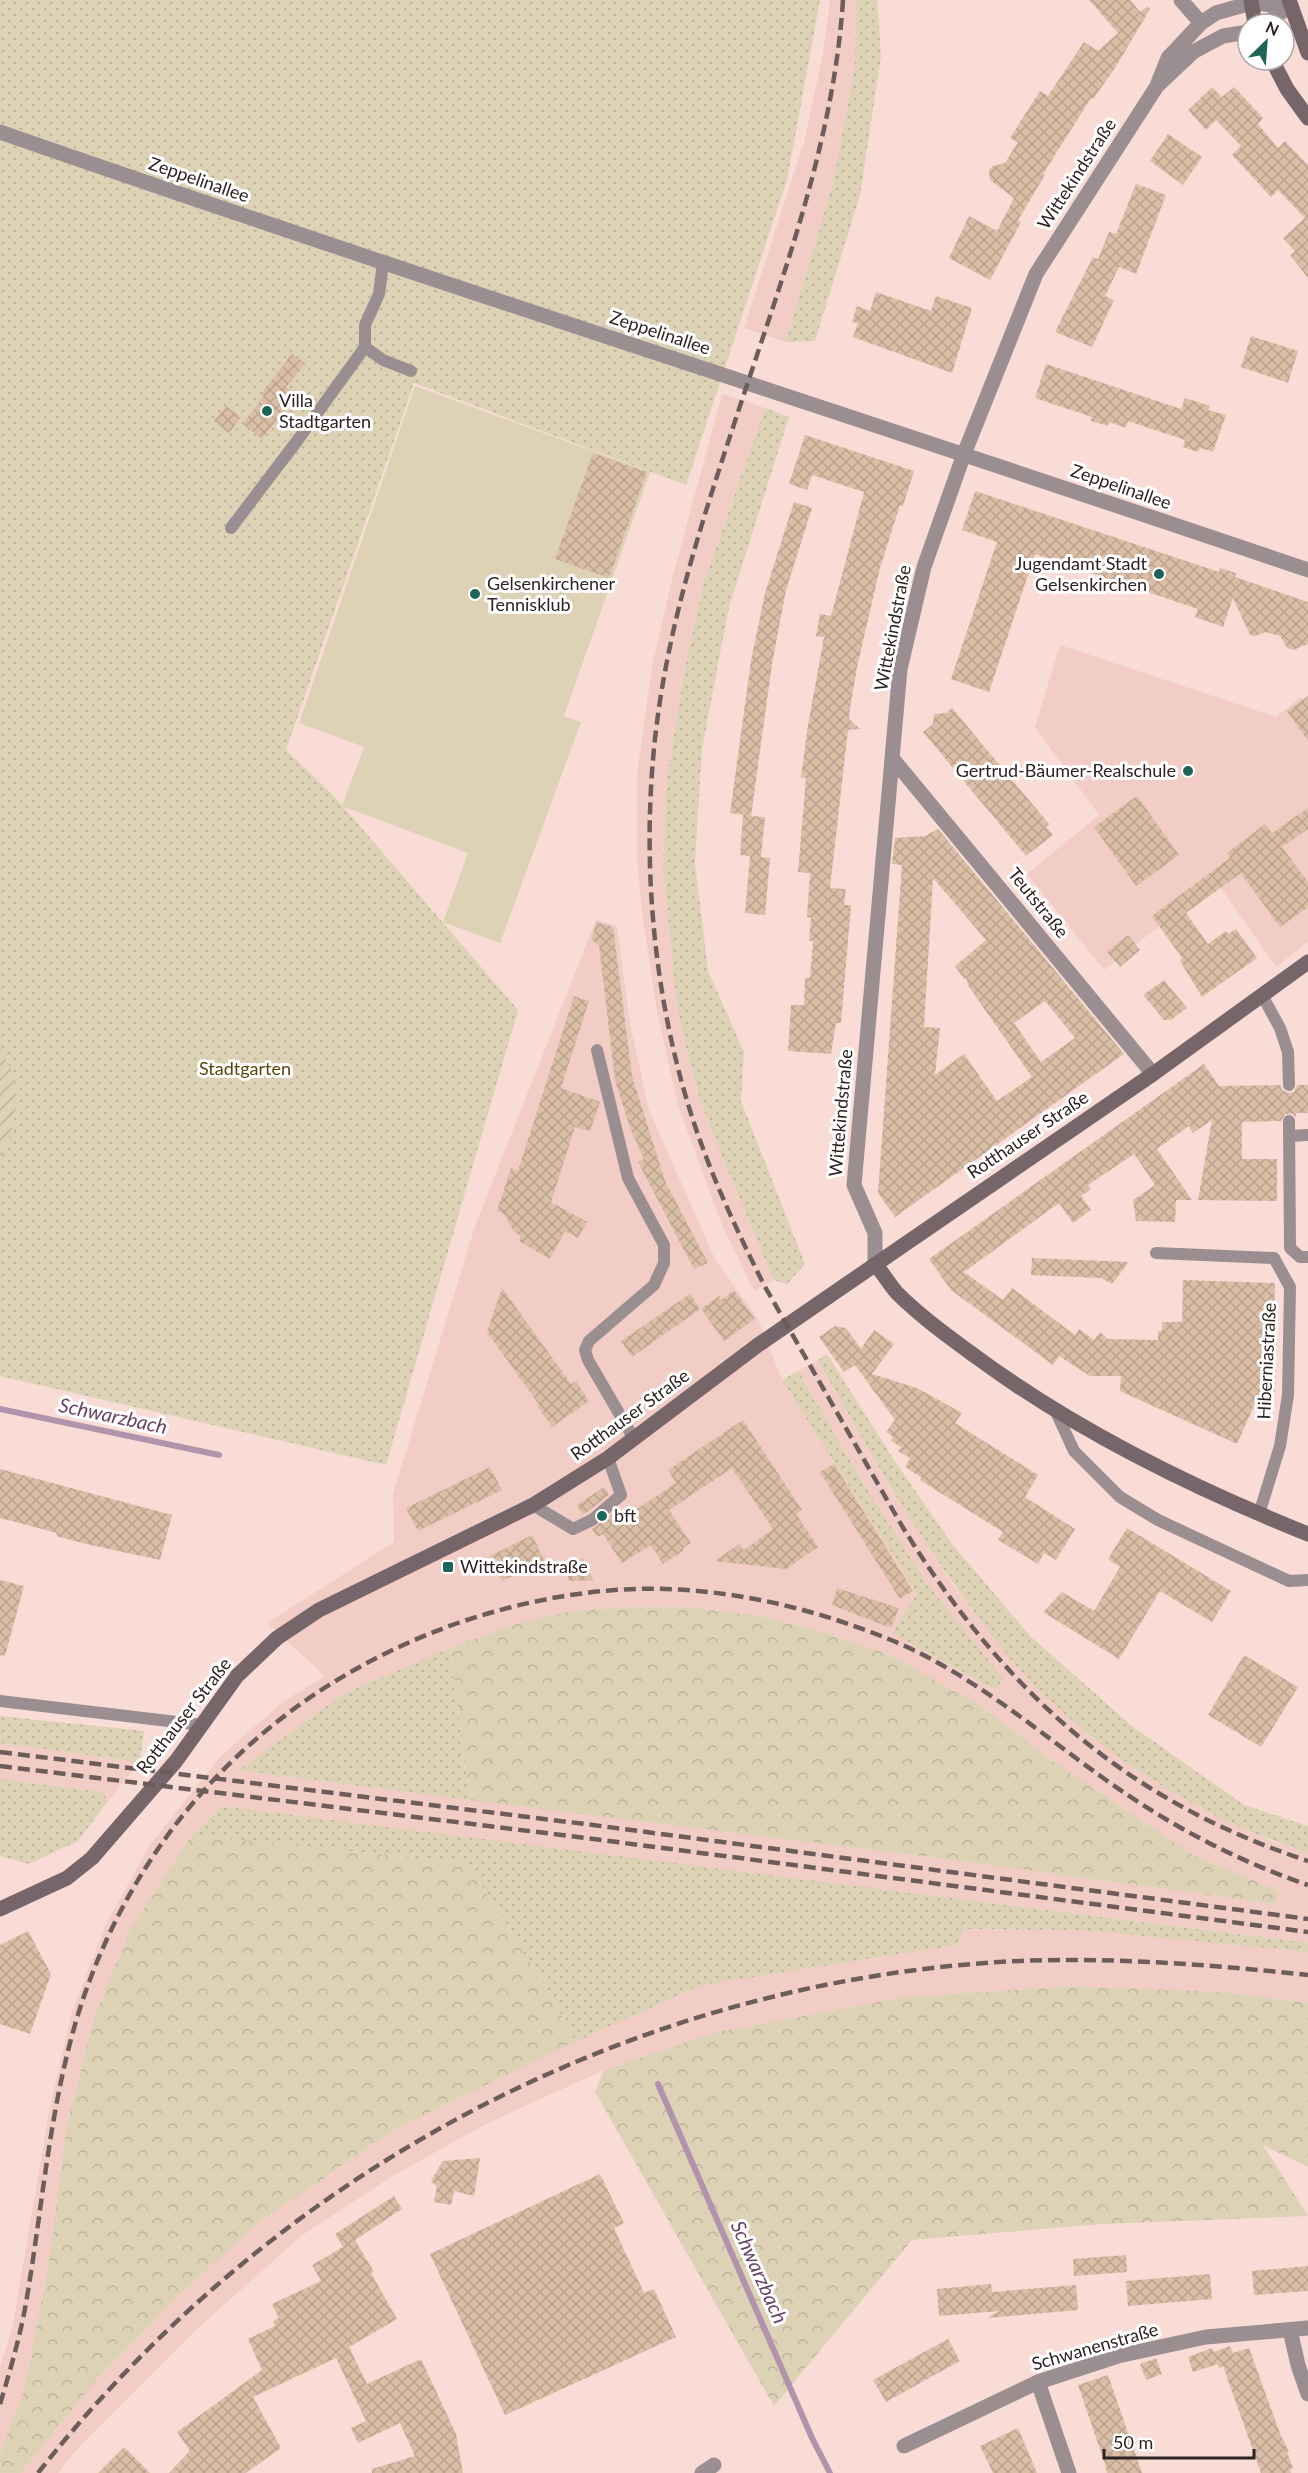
<svg xmlns="http://www.w3.org/2000/svg" width="1308" height="2473" viewBox="0 0 1308 2473" font-family="Lato,sans-serif">
<defs>
<pattern id="grass-dots" width="8" height="8" patternUnits="userSpaceOnUse" patternTransform="scale(1.5)"><rect width="8" height="8" fill="#ddd2b6"/><path d="M2 2h.1M6 6h.1" fill="none" stroke="#beb49c" stroke-width="1.8" stroke-linecap="round"/></pattern>
<pattern id="forest-crowns" width="20" height="18" patternUnits="userSpaceOnUse" patternTransform="scale(1.5)"><rect width="20" height="18" fill="#ddd2b6"/><path d="M2 6a3 3 0 1 1 6 0M12 15a3 3 0 1 1 6 0" fill="none" stroke="#beb49c"/></pattern>
<pattern id="garden-furrows" width="10" height="10" patternUnits="userSpaceOnUse" patternTransform="scale(1.5)"><rect width="10" height="10" fill="#ddd2b6"/><path d="M-1 1l2-2M0 10L10 0M9 11l2-2" fill="none" stroke="#beb49c"/></pattern>
<pattern id="building-cross-hatch" width="8" height="8" patternUnits="userSpaceOnUse" patternTransform="scale(1.5)"><rect width="8" height="8" fill="#dbbea6"/><path d="M0 0l8 8M0 8l8-8" fill="none" stroke="#bca38f"/></pattern>
</defs>
<rect width="100%" height="100%" fill="#f9dcd6"/>
<!-- built -->
<path fill="#f1cdc6" fill-rule="evenodd" d="M830,0H856L855,67L833,183L786,342L744,328L804,142L823,54Z
M722,394L765,408L702,589L684,673L667,779L663,863L677,1009L687,1051L700,1100L720,1152L774,1280L754,1291L722,1225L678,1105L657,1011L643,920L637,858V775L652,666L672,580Z
M1060,645L1276,717L1301,697L1308,705V942L1276,967L1216,881L1104,970L1027,874L1099,815L1035,727Z
M596,920L617,926L630,1024L649,1110L715,1259L758,1319L782,1380L917,1593L1004,1679L928,1585L864,1484L798,1371L818,1360L886,1481L952,1584L1017,1667L1070,1718L1135,1769L1197,1806L1271,1841L1308,1853V1943L222,1806L192,1835L49,2263L24,2390L0,2454V2368L13,2324L49,2113L71,2015L106,1924L150,1845L220,1757L283,1702L325,1676L267,1623L394,1542L393,1494L475,1226ZM629,1607H687L753,1615L817,1630L885,1653L976,1702L1051,1760L1193,1855L1279,1891L1276,1904L922,1856L240,1770L345,1693L450,1648L519,1623L571,1611Z
M0,1743L140,1762L108,1801L102,1792L0,1779Z
M964,1929L1082,1930L1308,1952V2003L1222,1992L1073,1986L905,1997L718,2032L604,2070L488,2123L394,2175L301,2236L196,2330L78,2448L58,2473H21L96,2380L179,2295L259,2222L399,2127L575,2042L701,1985L956,1945Z"/>
<!-- grass -->
<path fill="url(#grass-dots)" d="M0,0H820L787,180L686,485L414,383L286,750L334,796L518,1010L386,1465L0,1376Z
M856,0H877L881,56L860,195L815,341L786,342L833,183L855,67Z
M765,408L789,417L729,607L702,749L695,863L708,971L744,1052L741,1101L805,1264L787,1284L774,1280L720,1152L700,1100L687,1051L677,1009L663,863L667,779L684,673L702,589Z
M827,1354L894,1460L952,1544L1031,1637L1132,1726L1244,1805L1308,1826V1853C1198,1817 1096,1753 1017,1667C1004,1653 993,1636 981,1621C918,1539 868,1450 818,1360Z
M798,1371L864,1484L928,1585L1004,1679L995,1689L892,1633L917,1593L782,1380Z
M450,1648L470,1800L239,1770L345,1693Z
M0,1716L144,1731L140,1762L0,1743Z
M0,1779L102,1792L108,1801L78,1841L29,1864L0,1856Z
M222,1806L1308,1943V1952L1082,1930L964,1929L957,1945L701,1985L575,2042L552,1997L467,1863L192,1835Z"/>
<!-- forest -->
<path fill="url(#forest-crowns)" d="M629,1607H687L753,1615L817,1630L885,1653L976,1702L1051,1760L1193,1855L1279,1891L1276,1904L922,1856L470,1800L450,1648L519,1623L571,1611Z
M192,1835L467,1863L552,1997L575,2042L399,2127L259,2222L179,2295L96,2380L21,2473H0V2454L24,2390L49,2263L67,2125L94,2018L131,1928Z
M1073,1986L1222,1992L1308,2003V2167L1263,2145L1308,2216L1103,2224L912,2240L774,2406L595,2092L604,2070L718,2032L905,1997Z"/>
<!-- garden -->
<path fill="url(#garden-furrows)" d="M0,1048C4,1056 10,1065 13,1074C21,1102 14,1132 0,1157Z"/>
<!-- pitch -->
<path fill="#ddd2b6" d="M415,386L650,472L564,716L581,722L500,943L443,922L468,853L342,806L364,747L299,723Z"/>
<g fill="none" stroke-linecap="round" stroke-linejoin="round">
<!-- stream -->
<path stroke="#b194ab" stroke-width="6" d="M0,1409L219,1455
M658,2084L812,2438L830,2473"/>
</g>
<!-- building -->
<path fill="url(#building-cross-hatch)" fill-rule="evenodd" d="M1089,0H1130L1140,12L1147,7L1150,9L1115,68L1093,99L1091,98L1043,174L1045,175L1018,220L1021,222L990,280L949,258L969,216L997,231L1014,198L990,180L989,170L993,166L1005,163L1018,142L1010,138L1040,91L1048,96L1084,42L1098,51L1118,33Z
M1212,87L1222,97L1234,87L1263,118L1258,124L1278,148L1285,141L1308,165V278L1290,255L1295,251L1283,238L1305,218L1278,190L1271,197L1232,155L1241,146L1216,120L1206,130L1188,110Z
M1168,134L1202,157L1183,185L1150,161Z
M1136,184L1166,195L1136,274L1119,267L1105,296L1114,300L1092,347L1055,332L1093,257L1098,259L1109,232L1116,234Z
M876,292L931,311L936,296L972,308L952,373L853,337L858,323L852,322L857,306L870,311Z
M1251,336L1298,351L1288,383L1241,367Z
M292,354L305,364L286,387L296,395L262,439L243,424L264,396L261,394Z
M1046,364L1181,409L1185,398L1210,406L1208,410L1226,415L1213,452L1200,448L1198,452L1183,447L1185,440L1128,421L1126,428L1109,422L1108,426L1091,421L1092,417L1035,398Z
M226,406L241,417L229,433L214,421Z
M805,435L914,471L903,506L900,505L880,568L857,667L850,708L849,719L860,729L848,730L830,888L846,889L844,905H851L841,1023H836L831,1054L788,1051L791,1005H804L805,978H810L813,941H809L811,918L807,917L810,873L798,872L806,778L801,777L808,725L824,637L816,636L820,614L831,616L864,492L812,475L807,490L789,484Z
M593,453L647,472L609,578L555,559Z
M975,491L1219,572L1220,568L1236,573L1235,577L1308,602V644L1293,650L1287,648L1280,636L1265,632L1256,636L1250,635L1233,598L1223,627L1195,617L1198,609L1035,554L989,692L951,679L997,542L962,530Z
M794,502L812,508L786,590L772,664L751,816L765,817L761,857H758L770,858L765,915L745,913L750,856L740,855L743,815H748L730,813L751,661L765,593Z
M1308,696V741L1287,711Z
M952,708L1049,824L1046,827L1053,835L1026,856L923,732L933,724L934,714L946,713Z
M1137,796L1179,855L1136,886L1094,827Z
M1308,808V829L1282,847L1308,882V907L1280,927L1241,873L1186,913L1208,944L1226,931L1228,934L1236,929L1257,958L1202,997L1180,961L1182,958L1152,916L1230,858L1227,853L1265,824L1272,833Z
M938,829L1124,1054L895,1217L878,1193L902,865L892,864L895,838L925,836ZM933,878L986,940L955,966L964,979L966,978L969,987L1032,1077L997,1101L964,1054L935,1075L940,1028L924,1027ZM1045,1001L1075,1038L1041,1062L1014,1023Z
M596,922L613,927L632,1076L665,1181L708,1263L694,1269L638,1162L644,1159L630,1128L615,1080L599,945L592,940Z
M1128,935L1140,950L1120,967L1107,952Z
M1164,980L1187,1008L1171,1020H1164L1143,995Z
M574,996L589,1001L561,1088L600,1102L590,1131L575,1127L551,1202L587,1222L578,1238L565,1231L550,1259L519,1241L521,1236L514,1232L504,1214L497,1211L511,1168L518,1171Z
M1204,1064L1219,1086L1281,1085L1282,1090L1289,1093L1294,1092L1297,1085H1308V1113H1296V1117L1293,1114H1285L1281,1121L1242,1122V1159H1277V1201L1198,1200L1212,1120L1193,1133L1189,1126L1157,1149L1192,1200H1176L1175,1222L1136,1221L1133,1200L1155,1185L1134,1154L1088,1185L1091,1189L1081,1196L1091,1210L1073,1223L1059,1203L964,1272L1003,1300L1012,1288L1075,1335L1079,1329L1094,1340L1100,1332L1108,1339L1158,1340V1331H1162V1322H1182L1183,1280L1275,1283L1274,1324H1277L1275,1392H1260L1237,1444L1120,1391L1121,1376H1090L1059,1356L1053,1365L951,1290L929,1259Z
M1032,1258L1129,1262L1112,1284L1101,1278L1031,1275Z
M502,1288L571,1384L576,1381L589,1401L552,1427L538,1407L540,1406L487,1332Z
M734,1290L755,1319L724,1341L701,1309L719,1296L721,1300Z
M690,1294L700,1309L632,1357L621,1341Z
M835,1326L846,1328L861,1349L874,1330L894,1344L872,1374L917,1388L962,1413L955,1423L1038,1475L1025,1497L1075,1529L1056,1560L1044,1553L1038,1564L998,1540L1003,1532L920,1480L922,1478L905,1467L910,1458L898,1451L901,1447L891,1441L893,1437L886,1432L895,1420L855,1365L844,1372L819,1337Z
M743,1420L802,1510L796,1514L818,1547L786,1569L715,1561L739,1544L744,1550L773,1529L732,1468L669,1510L691,1543L683,1548L684,1550L663,1564L651,1545L622,1563L603,1534L597,1537L592,1529L618,1509L624,1518L676,1483L668,1470Z
M834,1464L913,1591L900,1599L820,1472Z
M490,1467L502,1490L418,1531L406,1508Z
M0,1469L172,1515L160,1560L86,1544L56,1536L57,1533L0,1518Z
M604,1487L609,1495L583,1515L577,1505Z
M1127,1528L1231,1591L1212,1622L1160,1591L1119,1659L1043,1612L1062,1592L1094,1611L1120,1567L1108,1559Z
M532,1535L545,1561L502,1581L490,1556Z
M583,1558L593,1580L570,1581L563,1567Z
M0,1580L24,1586L5,1656L0,1655Z
M837,1588L899,1608L891,1628L832,1605Z
M1244,1655L1298,1687L1261,1747L1208,1715Z
M28,1931L51,1974L30,2034L0,2024V1945Z
M480,2158L474,2196L454,2191L451,2205L434,2202L437,2187L431,2181L443,2161Z
M600,2174L624,2223L614,2228L644,2293L654,2289L676,2337L505,2415L430,2254Z
M394,2196L402,2209L355,2240L374,2272L371,2273L397,2319L349,2347L367,2384L421,2359L456,2434L463,2473H372V2469L415,2456L400,2423L358,2443L351,2428L366,2421L336,2358L253,2397L281,2448L246,2473H169L190,2451L177,2432L262,2370L248,2339L275,2326L273,2321L279,2318L272,2304L321,2281L312,2265L343,2247L335,2234Z
M1126,2255L1127,2272L1074,2276L1073,2259Z
M1308,2266V2291L1254,2295L1252,2271Z
M1210,2274L1212,2299L1128,2306L1126,2281Z
M991,2284L992,2292L1076,2285L1078,2310L987,2318L999,2311L939,2316L937,2289Z
M948,2339L960,2361L886,2402L873,2380Z
M1230,2346L1233,2353L1249,2348L1281,2436L1289,2451L1287,2452L1293,2468L1290,2469L1291,2473H1261L1223,2366L1219,2368L1218,2364L1193,2372L1188,2357L1212,2348L1214,2352Z
M1156,2358L1162,2374L1146,2380L1140,2364Z
M1108,2375L1135,2453L1142,2473H1107L1105,2464L1078,2385Z
M1018,2428L1037,2473H993L980,2446Z
M124,2447L150,2473H98Z"/>
<g fill="none" stroke-linecap="round" stroke-linejoin="round">
<!-- service -->
<path stroke="#9a8e91" stroke-width="12" d="M365,347L383,360L411,371
M231,528L297,441L365,347V325L379,294L383,263
M1262,995L1280,1028L1288,1052L1289,1085
M597,1050L628,1178L664,1245V1263L654,1285L589,1341L585,1350L588,1360L634,1439
M1289,1121L1290,1248L1300,1257H1308
M1289,1136L1308,1135
M1156,1253L1274,1258L1290,1287L1288,1395L1280,1446L1259,1514
M1056,1412L1074,1451L1120,1497L1158,1520L1289,1581L1308,1580
M533,1505L573,1529L592,1520L621,1495L608,1458
M0,1701L202,1725"/>
<!-- minor -->
<path stroke="#9a8e91" stroke-width="15" d="M1181,0L1201,23
M1265,24L1290,6
M1158,83L1168,58L1201,23L1216,13L1251,3L1290,6
M0,132C434,283 873,422 1308,570
M892,758L1153,1074
M875,1264V1233L854,1185L900,669L924,567L964,454L1036,274L1157,86L1193,52L1223,36L1248,32
M1290,2330L1298,2365L1308,2394
M1038,2382L1069,2473
M904,2446L1038,2382L1118,2356L1206,2337L1308,2328
M702,2473L714,2465"/>
<!-- secondary -->
<path stroke="#766569" stroke-width="15" d="M1251,0L1255,24
M1289,0L1308,53
M1272,60L1287,89L1308,118
M875,1264C883,1273 889,1284 897,1293C920,1316 949,1337 975,1356C1075,1430 1193,1488 1308,1534
M0,1909L67,1878L92,1858L176,1761L237,1676L277,1638L319,1610L533,1505L608,1458L758,1345L1153,1074L1308,962"/>
<!-- rail -->
<path stroke="#6d5d5a" stroke-width="4.5" stroke-dasharray="12 6" stroke-linecap="butt" d="M843,0C834,138 785,270 742,400C712,491 681,582 664,677C637,824 648,989 697,1132C715,1184 739,1235 764,1285L902,1526C1003,1690 1123,1800 1308,1861
M0,1752L593,1825L1308,1919
M0,1766L586,1838L1308,1932
M0,2404C10,2371 20,2337 26,2303C45,2193 51,2081 91,1977C156,1807 285,1685 455,1624C533,1597 616,1583 698,1591C765,1597 830,1615 891,1640C971,1673 1037,1731 1106,1780C1169,1825 1235,1860 1308,1885
M38,2473C271,2176 621,1986 999,1962C1103,1956 1205,1964 1308,1975"/>
</g>
<!-- markers -->
<g fill="#1e6458" stroke="#fff" stroke-width="2">
<circle cx="267" cy="411" r="6"/>
<circle cx="1159" cy="574" r="6"/>
<circle cx="475" cy="594" r="6"/>
<circle cx="1188" cy="771" r="6"/>
<circle cx="602" cy="1516" r="6"/>
<rect x="442" y="1561" width="12" height="12" rx="3"/>
</g>
<g text-anchor="middle" stroke-width="6" stroke-linejoin="round" paint-order="stroke">
<!-- street labels -->
<g font-size="18" fill="#2e2321" stroke="#fff">
<text transform="translate(1077 174) rotate(-57)" y="6">Wittekindstraße</text>
<text transform="translate(199 180) rotate(19)" y="6">Zeppelinallee</text>
<text transform="translate(660 333) rotate(18)" y="6">Zeppelinallee</text>
<text transform="translate(1121 487) rotate(19)" y="6">Zeppelinallee</text>
<text transform="translate(893 628) rotate(-79)" y="6">Wittekindstraße</text>
<text transform="translate(1038 903) rotate(51)" y="6">Teutstraße</text>
<text transform="translate(841 1113) rotate(-85)" y="6">Wittekindstraße</text>
<text transform="translate(1028 1135) rotate(-34)" y="6">Rotthauser Straße</text>
<text transform="translate(1267 1361) rotate(-87)" y="6">Hiberniastraße</text>
<text transform="translate(630 1415) rotate(-36)" y="6">Rotthauser Straße</text>
<text transform="translate(184 1716) rotate(-52)" y="6">Rotthauser Straße</text>
<text transform="translate(1095 2347) rotate(-16)" y="6">Schwanenstraße</text>
</g>
<!-- poi labels -->
<g font-size="18" fill="#2e2321" stroke="#fff" text-anchor="start">
<text x="279" y="407">Villa<tspan x="279" dy="21">Stadtgarten</tspan></text>
<text x="1147" y="570" text-anchor="end">Jugendamt Stadt<tspan x="1147" dy="21">Gelsenkirchen</tspan></text>
<text x="487" y="590">Gelsenkirchener<tspan x="487" dy="21">Tennisklub</tspan></text>
<text x="1176" y="777" text-anchor="end">Gertrud-Bäumer-Realschule</text>
<text x="614" y="1522">bft</text>
<text x="460" y="1573">Wittekindstraße</text>
</g>
<!-- park labels -->
<g font-size="18" fill="#58460b" stroke="#fff">
<text x="245" y="1075">Stadtgarten</text>
</g>
<!-- water labels -->
<g font-size="20" font-style="italic" fill="#6c4366" stroke="#fff">
<text transform="translate(113 1416) rotate(12)" y="7">Schwarzbach</text>
<text transform="translate(759 2272) rotate(66)" y="7">Schwarzbach</text>
</g>
</g>
<!-- north arrow -->
<g transform="translate(1266 42) rotate(25)"><circle r="28" fill="#ffffff" stroke="#aba7a6" stroke-width="1.5"/>
<path d="M0-4.5L10 22L0 15L-10 22Z" fill="#1e6458"/>
<text y="-9" font-size="16" font-weight="bold" text-anchor="middle" fill="#2e2321">N</text>
</g>
<!-- scale -->
<path d="M1104 2449v9h150v-9" fill="none" stroke="#2e2321" stroke-width="3"/>
<text x="1113" y="2449" font-size="18" fill="#2e2321" stroke="#ffffff" stroke-width="4.5" paint-order="stroke">50 m</text>
</svg>
